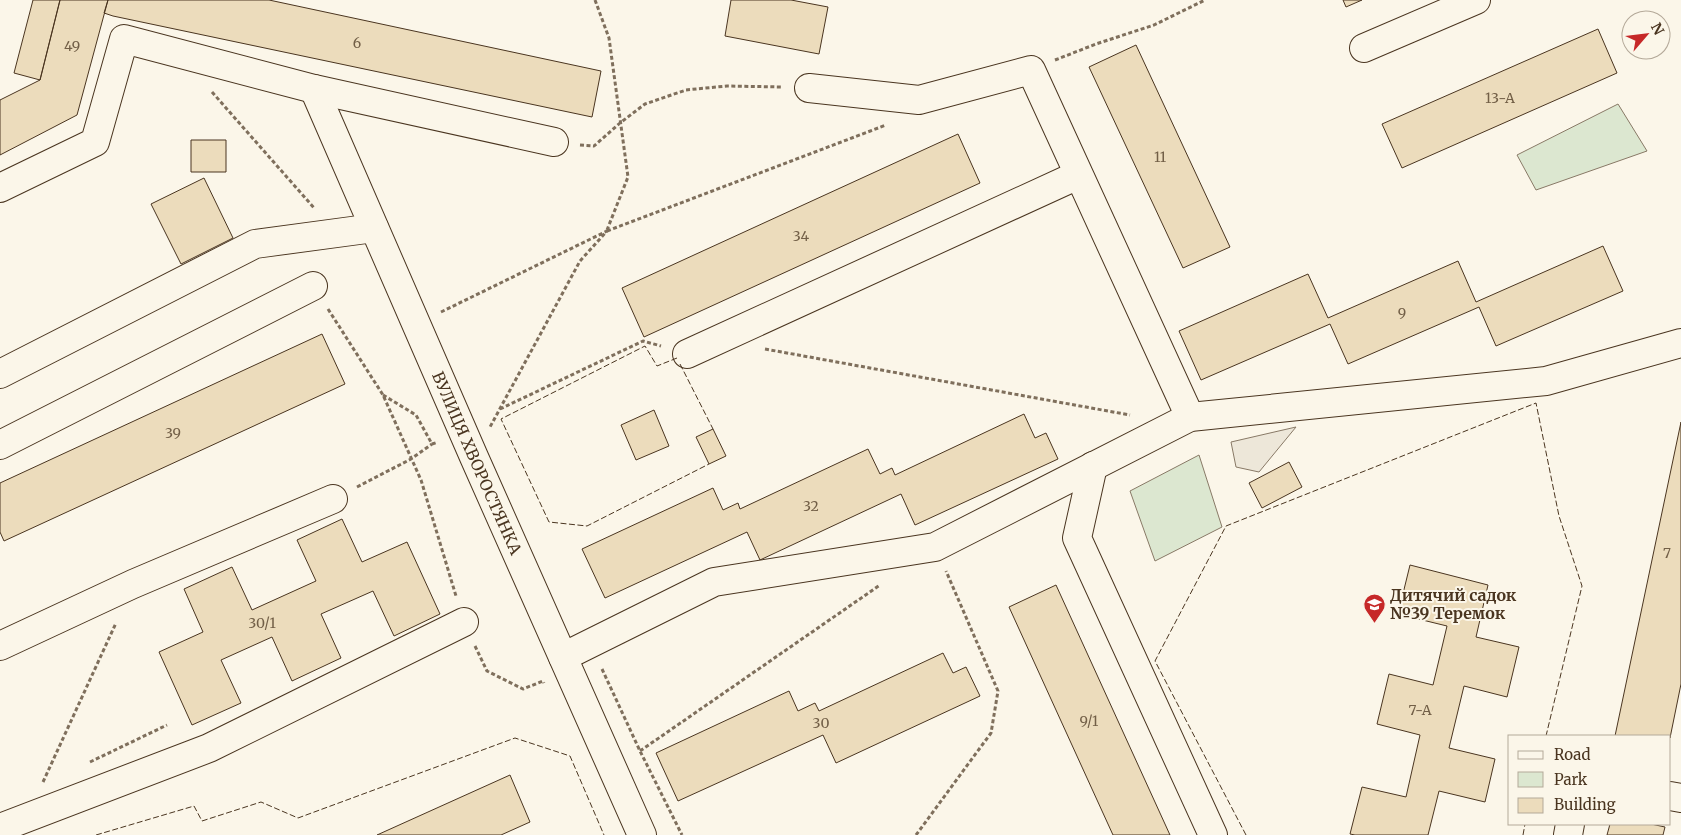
<svg xmlns="http://www.w3.org/2000/svg" width="1681" height="835" viewBox="0 0 1681 835" font-family="Merriweather,serif">
<rect width="100%" height="100%" fill="#fbf6e9"/>
<!-- green -->
<path fill="#dce7d0" stroke="#887966" d="M1618,104L1647,151L1536,190L1517,155Z
M1199,455L1222,527L1155,561L1130,491Z"/>
<!-- parking -->
<path fill="#ede7d9" stroke="#887966" d="M1296,427L1259,472L1236,467L1231,442Z"/>
<!-- building -->
<path fill="#ecdcbc" stroke="#4a3520" d="M33,0H60L40,80L14,73Z
M60,0H108L77,115L0,155V100L40,80Z
M108,0H269L601,71L592,117L113,16L104,13Z
M731,0H791L828,7L819,54L725,36Z
M1343,0H1362L1346,7Z
M1598,29L1617,73L1402,168L1382,124Z
M1136,45L1230,247L1183,268L1089,67Z
M958,134L980,183L644,337L622,288Z
M191,140H226V172H191Z
M204,178L233,238L181,264L151,204Z
M1603,246L1623,291L1496,346L1479,307L1348,364L1330,324L1201,380L1179,331L1308,274L1328,318L1458,261L1476,302Z
M322,334L345,384L4,541L0,532V483Z
M654,410L669,446L636,460L621,425Z
M1024,414L1035,438L1046,433L1058,459L915,525L901,494L760,560L747,532L605,598L582,549L713,488L723,510L738,503L740,509L868,449L880,474L892,468L895,475Z
M1681,422V684L1670,738V736H1615Z
M713,429L726,456L709,464L696,437Z
M1289,462L1302,487L1262,508L1249,483Z
M342,519L362,562L407,542L440,614L394,636L373,591L321,614L341,658L292,681L272,637L221,660L241,703L192,725L159,652L203,632L184,589L232,567L252,610L316,581L297,540Z
M1410,565L1488,585L1476,637L1519,647L1507,697L1464,686L1449,748L1495,759L1485,802L1439,791L1428,835H1355L1350,834L1362,787L1406,797L1420,735L1377,724L1389,674L1433,685L1447,626L1398,614Z
M1056,585L1170,835H1113L1009,607Z
M943,653L953,673L966,667L980,696L836,763L823,735L678,801L656,753L789,691L798,711L815,703L819,711Z
M510,775L530,822L501,835H377Z
M1610,824H1651L1665,827L1663,835H1607Z"/>
<g fill="none" stroke-linecap="round" stroke-linejoin="round">
<defs>
<g id="minor">
<path d="M1364,48L1476,0"/>
<path d="M809,88L919,100L1031,70L1190,417"/>
<path id="s1" d="M314,89L474,457L642,835"/>
<path d="M0,188L95,142L124,39L314,89L554,142"/>
<path d="M687,354L1078,175"/>
<path d="M0,374L255,244L374,228"/>
<path d="M0,445L313,286"/>
<path d="M1093,466L1077,538L1213,835"/>
<path d="M0,646L133,584L333,499"/>
<path d="M563,657L714,582L935,547L1190,417L1546,381L1681,343"/>
<path d="M1670,796L1681,798"/>
<path d="M0,828L209,748L464,622"/>
<path d="M1568,835L1570,824"/>
</g>
</defs>
<!-- minor casing -->
<use href="#minor" stroke="#4a3520" stroke-width="30"/>
<!-- path -->
<path stroke="#7f6f5c" stroke-width="3" stroke-dasharray="4 2.5" stroke-linecap="butt" d="M595,0L609,38L628,177L607,230
M1055,60L1096,44L1154,25L1205,0
M212,92L315,209
M580,145L594,146L620,123L645,104L686,90L727,86L783,87
M607,231L886,125
M328,309L383,395L421,480L456,596
M441,312L607,231L580,261L490,427
M765,349L1130,415
M383,395L416,415L432,444L438,442
M500,409L643,341L661,346
M357,487L411,459L432,444
M475,646L487,671L523,689L543,681L544,683
M602,669L640,751L682,835
M640,751L880,585
M90,762L167,725
M43,782L116,623
M916,835L991,733L998,691L946,571"/>
<!-- minor -->
<use href="#minor" stroke="#fbf6e9" stroke-width="28"/>
<!-- fence -->
<path stroke="#4a3520" stroke-width="1" stroke-dasharray="6 2.5" stroke-linecap="butt" d="M677,358L657,366L645,346L501,419L549,522L587,526L709,464
M680,364L713,429
M96,835L194,806L202,821L261,802L298,818L515,738L570,756L604,835
M1246,835L1155,661L1226,526L1536,403L1559,516L1582,586L1546,736
M1523,835L1525,824"/>
</g>
<!-- icons -->
<defs>
<symbol id="school-pin" viewBox="-11 -11 22 30"><path d="M0 17L-7.5 6A9.5 9.5 0 1 1 7.5 6Z" fill="#c62828" stroke="#fbf6e9"/><path d="M0-5L7-2L0 1L-7-2ZM-4 1L0 2.5L4 1V4Q0 6-4 4Z" fill="#fff"/></symbol>
</defs>
<g fill-rule="evenodd">
<use href="#school-pin" x="1362" y="592" width="25" height="34"/>
</g>
<g text-anchor="middle" stroke-width="4" stroke-linejoin="round" paint-order="stroke">
<!-- number labels -->
<g font-size="14" fill="#725f47">
<text x="357" y="48">6</text>
<text x="72" y="51">49</text>
<text x="1500" y="103">13-А</text>
<text x="1160" y="162">11</text>
<text x="801" y="241">34</text>
<text x="1402" y="318">9</text>
<text x="173" y="438">39</text>
<text x="811" y="511">32</text>
<text x="1667" y="558">7</text>
<text x="262" y="628">30/1</text>
<text x="1420" y="715">7-А</text>
<text x="1089" y="726">9/1</text>
<text x="821" y="728">30</text>
</g>
<!-- street labels -->
<g font-size="16" fill="#4a3520" stroke="#fbf6e9">
<text dy="6" stroke="none"><textPath href="#s1" startOffset="408">ВУЛИЦЯ ХВОРОСТЯНКА</textPath></text>
</g>
<!-- poi labels -->
<g font-size="16" font-weight="bold" fill="#4a3520" stroke="#fbf6e9" text-anchor="start">
<text x="1390" y="601">Дитячий садок<tspan x="1390" dy="18">№39 Теремок</tspan></text>
</g>
</g>
<!-- legend -->
<rect x="1508" y="735" width="162" height="90" fill="#fbf6e9" stroke="#b4a999"/>
<rect x="1518" y="751" width="25" height="8" fill="#fbf6e9" stroke="#b4a999"/>
<text x="1554" y="760" font-size="15" fill="#4a3520">Road</text>
<rect x="1518" y="772" width="25" height="15" fill="#dce7d0" stroke="#b4a999"/>
<text x="1554" y="785" font-size="15" fill="#4a3520">Park</text>
<rect x="1518" y="798" width="25" height="15" fill="#ecdcbc" stroke="#b4a999"/>
<text x="1554" y="810" font-size="15" fill="#4a3520">Building</text>
<!-- north arrow -->
<g transform="translate(1646 35) rotate(62)"><circle r="24" fill="#fbf6e9" stroke="#b4a999"/>
<path d="M0-4L9 19L0 12L-9 19Z" fill="#c62828"/>
<text y="-8" font-size="14" font-weight="bold" text-anchor="middle" fill="#4a3520">N</text>
</g>
</svg>
